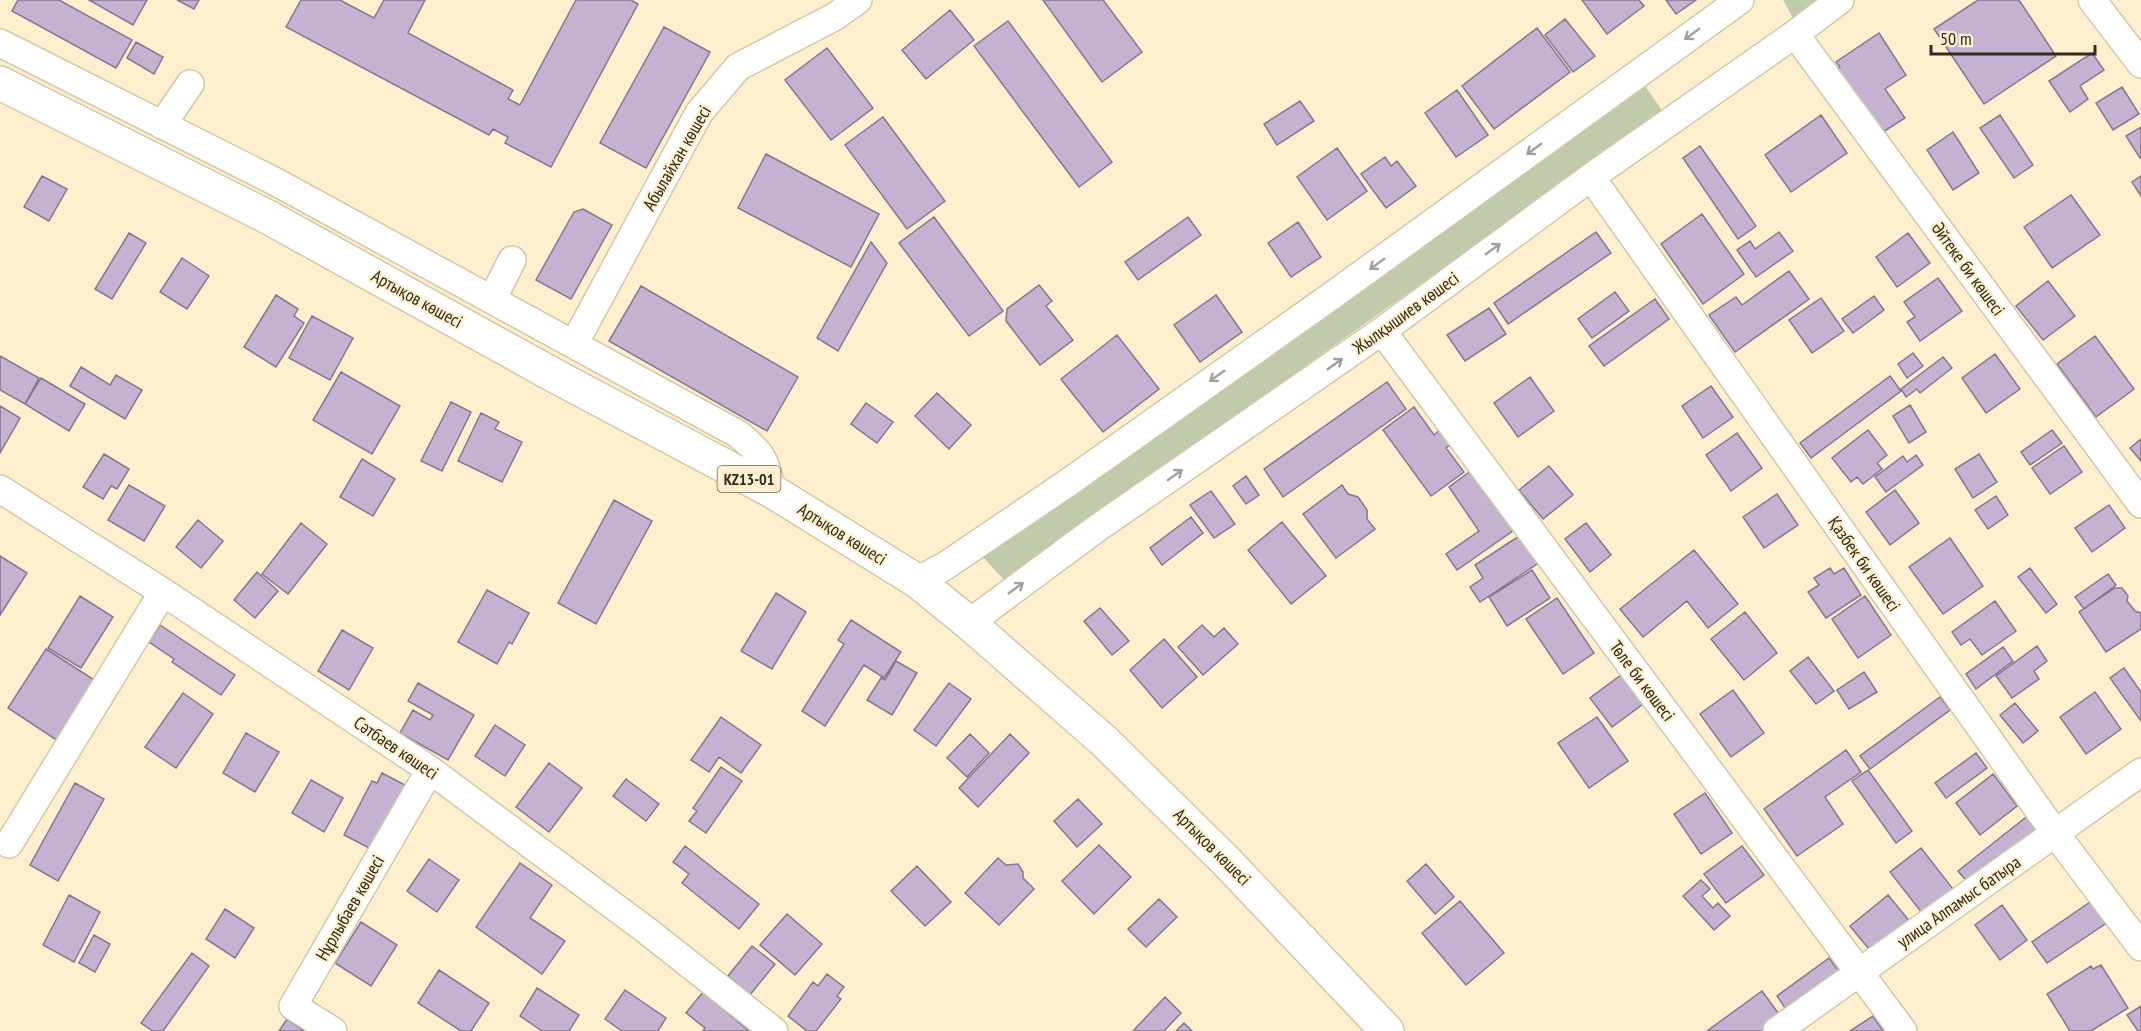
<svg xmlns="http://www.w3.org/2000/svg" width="2141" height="1031" viewBox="0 0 2141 1031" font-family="'PT Sans Narrow',sans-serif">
<rect width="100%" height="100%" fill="#fef0cf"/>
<!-- green -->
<path fill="#bfcbaa" d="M1783,0H1818L1793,18Z
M1643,83L1663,112L1004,580L981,555Z"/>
<!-- building -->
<path fill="#c3b3d1" stroke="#857692" stroke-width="1.5" d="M18,0H59L132,40L116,68L12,11Z
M89,0H147L133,25Z
M177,0H199L194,9Z
M301,0H340L374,18L384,0H425L408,33L513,90L508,99L520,105L576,0H631L638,4L551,167L505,143L508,137L493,129L489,135L286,27Z
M1043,0H1103L1142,52L1102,82Z
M1582,0H1639L1644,6L1607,34Z
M1666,0H1696L1676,14Z
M1978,0H2019L2056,56L1984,104L1934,29Z
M950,10L974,40L926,79L902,50Z
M1565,19L1595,56L1573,72L1545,35Z
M1008,21L1112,162L1079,187L974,46Z
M664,27L710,52L646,168L600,143Z
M1537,28L1570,72L1494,129L1462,86Z
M1879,33L1906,75L1885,89L1905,118L1880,134L1837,69L1840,67L1836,62Z
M136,42L163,57L154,74L127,58Z
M827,48L873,108L831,140L785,80Z
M2092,53L2104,70L2080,86L2088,99L2070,112L2049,81Z
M2122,87L2139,114L2113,130L2096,103Z
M1457,90L1488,135L1456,157L1425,113Z
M1300,101L1314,121L1277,145L1264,124Z
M1821,115L1847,153L1791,192L1765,155Z
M2000,115L2033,165L2014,178L1980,128Z
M883,117L945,201L907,229L845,145Z
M2141,127V158H2140L2126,136Z
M1953,132L1979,173L1953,190L1927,150Z
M1700,146L1756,226L1738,239L1683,158Z
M1337,148L1367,191L1327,220L1297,177Z
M766,154L879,214L851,267L738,208Z
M1385,157L1391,166L1397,161L1416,186L1386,208L1361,174Z
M42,176L67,189L49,221L24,207Z
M2141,176V196L2132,182Z
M2071,195L2100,235L2052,268L2024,227Z
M583,209L612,225L571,299L536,280L574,212Z
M1702,214L1744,274L1703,304L1661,244Z
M934,217L1003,311L969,336L899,243Z
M1188,217L1201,235L1138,280L1125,262Z
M1298,222L1321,257L1291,277L1268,243Z
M1596,232L1611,253L1508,324L1494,303Z
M1779,232L1793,251L1756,277L1737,250L1750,241L1755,249Z
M129,233L146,243L112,299L95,289Z
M1908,233L1930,263L1897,287L1876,257Z
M871,242L887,263L838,351L817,338Z
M182,258L209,276L187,309L160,292Z
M1789,271L1809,299L1735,352L1709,315L1736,297L1742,305Z
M1938,278L1962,311L1920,341L1907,322L1915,317L1904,302Z
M2048,281L2075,316L2043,340L2016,306Z
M1039,285L1052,301L1046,306L1073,340L1040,365L1006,321L1007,309Z
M641,286L798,377L767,431L609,341Z
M1615,292L1629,311L1592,338L1578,319Z
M276,295L298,309L294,316L304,323L276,367L244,347Z
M1216,295L1242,332L1200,362L1174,325Z
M1874,296L1884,310L1853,333L1842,319Z
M1821,298L1844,331L1812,353L1789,320Z
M1655,299L1669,319L1604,366L1589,346Z
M1489,308L1506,334L1465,361L1447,335Z
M312,316L353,338L330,380L289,358Z
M1117,335L1159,389L1103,432L1061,379Z
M2095,336L2134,389L2096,417L2057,364Z
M1913,353L1923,366L1907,378L1898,364Z
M1995,354L2020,389L1986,413L1962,378Z
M0,356L39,378L25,404L0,390Z
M1943,357L1952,368L1920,393L1917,389L1906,397L1901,389Z
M81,367L110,385L116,375L142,390L125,419L70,386Z
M341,372L400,406L372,454L313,420Z
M1890,376L1901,391L1811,458L1800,443Z
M1530,377L1554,411L1518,437L1494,403Z
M41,378L85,404L69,431L25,404Z
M1387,382L1406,409L1283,497L1264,469Z
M1711,386L1733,417L1703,438L1682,406Z
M937,393L971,425L949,449L915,416Z
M451,402L471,412L442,471L421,461Z
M866,403L893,422L877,443L851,424Z
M1910,405L1926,432L1909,443L1893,416Z
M0,406L20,418L0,453Z
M1414,407L1434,435L1441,429L1451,444L1446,448L1464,472L1431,496L1383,430Z
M481,413L499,422L495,429L522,442L502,482L458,461Z
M1868,430L1887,455L1877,463L1882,469L1863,484L1857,477L1851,482L1832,458Z
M2052,430L2062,443L2030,465L2021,452Z
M1737,433L1762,468L1731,491L1706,455Z
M2141,439V461L2130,448Z
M2064,446L2082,472L2050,494L2032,468Z
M104,454L129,469L117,489L111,486L103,499L83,487Z
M1979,454L1997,482L1973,498L1955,469Z
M1916,455L1923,465L1886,492L1875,477L1903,456L1907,462Z
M362,459L395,479L373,516L340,497Z
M1549,466L1573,495L1543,519L1519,490Z
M1472,470L1514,530L1457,570L1446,554L1479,531L1449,487Z
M1246,476L1259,495L1246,504L1233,486Z
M129,485L165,506L144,541L108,520Z
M1342,485L1348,494L1358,497L1367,510V519L1375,529L1336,558L1303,514Z
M1895,490L1919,523L1890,545L1866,512Z
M1211,491L1235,524L1214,538L1190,505Z
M1777,494L1798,525L1764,548L1743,517Z
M1996,496L2008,515L1988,529L1975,510Z
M614,500L652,521L596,624L558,603Z
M2109,505L2125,528L2092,552L2075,528Z
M1191,517L1203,533L1162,565L1150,548Z
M198,520L223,541L201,568L176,547Z
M1282,522L1326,576L1291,604L1248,550Z
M301,523L327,544L288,594L262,574Z
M1586,523L1611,555L1590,572L1565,539Z
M1522,534L1540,562L1480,602L1470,587L1483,578L1475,565Z
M1950,538L1983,586L1943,614L1909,567Z
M1694,550L1738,604L1708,628L1687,601L1643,637L1620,609Z
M0,556L27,573L0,615Z
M1830,568L1834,574L1844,568L1861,595L1826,618L1808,592L1819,585L1814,578Z
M2030,568L2057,604L2046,613L2018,577Z
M1532,570L1550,598L1507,626L1489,597Z
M257,572L278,591L255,618L234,600Z
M2108,574L2116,585L2084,609L2075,597Z
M2115,588H2122L2128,596L2127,601L2135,611L2141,613V629L2106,652L2079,612Z
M487,590L529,613L512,644L509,642L497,664L458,642Z
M776,593L806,612L772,669L741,651Z
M80,596L113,617L81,668L48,648Z
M1865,596L1891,635L1858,658L1832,619Z
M1557,598L1594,653L1563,674L1526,619Z
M1995,601L2016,631L1982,655L1970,639L1961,645L1952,632Z
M1100,608L1129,641L1112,655L1084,621Z
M1745,612L1777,653L1744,680L1711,639Z
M851,620L901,652L884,678L864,665L825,726L802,711L844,644L838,640Z
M160,625L235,675L221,695L172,662L174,659L149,642Z
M1202,625L1214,637L1224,628L1238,644L1203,675L1178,647Z
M342,630L373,648L349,690L318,671Z
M1164,639L1197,677L1162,708L1130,670Z
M2037,646L2047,661L2034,671L2039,679L2012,698L1996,676Z
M2003,647L2013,661L1976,689L1966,674Z
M46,649L99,683L61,743L8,708Z
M1808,657L1834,691L1816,704L1790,671Z
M896,661L917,673L892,715L867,700L881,678L885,680Z
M2124,668L2141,692V721L2110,678Z
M1864,672L1877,692L1849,709L1837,690Z
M1621,675L1643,704L1612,727L1590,698Z
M418,683L474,715L448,760L400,733L413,710L430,720L433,715L408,701Z
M949,683L971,699L936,746L914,730Z
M1733,690L1764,733L1731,757L1700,714Z
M2095,692L2121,729L2086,754L2060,717Z
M183,693L213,714L176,768L145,747Z
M1940,697L1950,710L1870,769L1860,756Z
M2015,703L2038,731L2023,743L2000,715Z
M721,717L761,745L741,773L719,757L709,772L691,760Z
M1597,717L1628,761L1589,788L1558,743Z
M495,725L525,745L505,776L475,756Z
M246,733L279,752L255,792L223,773Z
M970,734L989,753L967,777L947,758Z
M1010,734L1029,753L978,807L959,788Z
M1846,750L1861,772L1825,797L1843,824L1797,856L1764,809Z
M1976,753L1987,768L1946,798L1935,783Z
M549,763L582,788L549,832L516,807Z
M721,767L742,781L706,833L689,821L697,811L693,808Z
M1868,770L1912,831L1896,843L1852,781Z
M382,773L407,786L373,850L344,835L372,781L377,783Z
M1993,774L2017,806L1980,835L1956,803Z
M626,779L659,804L646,821L613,796Z
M311,780L343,798L324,832L292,813Z
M75,783L104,799L58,881L30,865Z
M1705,793L1732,833L1701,854L1674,814Z
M1078,799L1102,824L1077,847L1054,821Z
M2030,814L2041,827L1969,884L1958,871Z
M1099,845L1131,877L1094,914L1062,881Z
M685,846L759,904L739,929L682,883L689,874L673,862Z
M1742,846L1764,875L1726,903L1704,874Z
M1921,848L1953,889L1922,913L1890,872Z
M998,858L1006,865L1018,864L1023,872V878L1034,889L999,925L965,893Z
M429,859L459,880L437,912L407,891Z
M520,863L552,885L530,918L565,941L542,974L476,927Z
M1426,864L1454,897L1435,914L1407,881Z
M917,866L951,902L925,926L891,891Z
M1701,880L1710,889L1702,896L1713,908L1718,903L1730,916L1714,930L1683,896Z
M69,895L100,912L74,962L43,945Z
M1888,895L1911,923L1873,954L1850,926Z
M1159,899L1177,917L1146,947L1128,929Z
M2093,900L2108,922L2047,963L2032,942Z
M1460,901L1504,953L1466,985L1422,933Z
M2002,905L2027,940L2000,960L1975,925Z
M225,909L254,928L235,958L206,939Z
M787,914L822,944L795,975L760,945Z
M361,922L397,945L371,986L335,963Z
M94,935L110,944L95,972L79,963Z
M752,946L775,964L750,995L728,976Z
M192,953L209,966L163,1031H153L141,1023Z
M1829,958L1840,973L1787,1011L1777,996Z
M2101,965L2128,1008L2091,1031H2070L2047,994L2091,966L2093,969Z
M439,970L489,1003L471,1031H461L418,1003Z
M827,974L844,987L837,996L841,999L816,1031H807L788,1016L813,982L818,986Z
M537,988L579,1015L569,1031H542L520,1016Z
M625,990L666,1018L658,1031H622L605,1019Z
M1762,991L1784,1021L1770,1031H1707Z
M703,992L749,1031H703L705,1028L686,1013Z
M1165,997L1181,1013L1164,1031H1133Z
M2141,1006V1031H2138L2127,1015Z
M1873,1016L1883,1031H1850Z
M287,1019L304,1031H279Z
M1184,1023L1192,1031H1176Z"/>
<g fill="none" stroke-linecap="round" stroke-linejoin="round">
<defs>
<path id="minor" d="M2092,0L2141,64
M1795,34L2141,504
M0,43L276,182L738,434C765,456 764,459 772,491
M162,125L190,84
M1591,177L2055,833L2141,947
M492,300L512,260
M1382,331L1903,1031
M574,344L699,113L738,67L834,17L858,0
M0,489L163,592L430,770L646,930L774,1031
M917,581L945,566L1069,482L1337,292L1740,0
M969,623L1096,529L1382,331L1591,177L1795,34L1840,0
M9,844L163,592
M333,1031L293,1006L430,770
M1777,1031L2141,772"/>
<path id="highway" d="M0,83L266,216L557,377L772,491L917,581L969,623L1104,741L1226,861L1387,1031"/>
</defs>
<!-- minor casing -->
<use href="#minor" stroke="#d4c7a7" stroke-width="30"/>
<!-- highway casing -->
<use href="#highway" stroke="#d4c7a7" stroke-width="36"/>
<!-- minor -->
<use href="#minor" stroke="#fff" stroke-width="27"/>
<!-- highway -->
<use href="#highway" stroke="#fff" stroke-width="33"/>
</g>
<!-- one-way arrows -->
<defs><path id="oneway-shaft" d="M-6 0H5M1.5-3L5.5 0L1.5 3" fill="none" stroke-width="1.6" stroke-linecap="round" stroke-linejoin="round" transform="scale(1.5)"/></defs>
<g stroke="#a2a09a">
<use href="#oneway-shaft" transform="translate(1692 34) rotate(144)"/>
<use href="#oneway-shaft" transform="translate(1534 149) rotate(144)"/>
<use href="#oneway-shaft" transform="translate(1493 249) rotate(-36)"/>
<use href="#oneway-shaft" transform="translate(1377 264) rotate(144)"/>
<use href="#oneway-shaft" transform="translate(1335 364) rotate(-35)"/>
<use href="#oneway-shaft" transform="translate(1217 376) rotate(145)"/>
<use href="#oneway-shaft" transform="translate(1175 475) rotate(-35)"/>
<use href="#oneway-shaft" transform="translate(1016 588) rotate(-36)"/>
</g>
<g text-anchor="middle" stroke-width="4.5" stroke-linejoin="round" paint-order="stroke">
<!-- shield labels -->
<rect fill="#fef0cf" stroke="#6e6653" stroke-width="1.5" x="717.5" y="466" width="63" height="26" rx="4.5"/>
<g font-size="16" font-weight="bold" fill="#302b1e">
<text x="749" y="485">KZ13-01</text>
</g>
<!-- street labels -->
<g font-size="18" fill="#302b1e" stroke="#fef0cf">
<text transform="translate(677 158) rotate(-60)" y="6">Абылайхан көшесі</text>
<text transform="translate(1968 269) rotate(54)" y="6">Әйтеке би көшесі</text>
<text transform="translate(417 299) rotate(29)" y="6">Артықов көшесі</text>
<text transform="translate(1406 313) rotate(-36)" y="6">Жылқышиев көшесі</text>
<text transform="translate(842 534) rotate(32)" y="6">Артықов көшесі</text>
<text transform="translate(1864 564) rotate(55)" y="6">Қазбек би көшесі</text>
<text transform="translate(1642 681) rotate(53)" y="6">Төле би көшесі</text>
<text transform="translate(396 748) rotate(34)" y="6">Сәтбаев көшесі</text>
<text transform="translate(1212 847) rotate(45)" y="6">Артықов көшесі</text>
<text transform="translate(1959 902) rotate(-35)" y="6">улица Алпамыс батыра</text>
<text transform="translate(350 908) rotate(-60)" y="6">Нұрлыбаев көшесі</text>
</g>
</g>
<!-- scale -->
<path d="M1931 45v9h164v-9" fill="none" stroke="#302b1e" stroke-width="3"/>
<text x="1940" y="45" font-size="18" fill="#302b1e" stroke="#fef0cf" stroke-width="4.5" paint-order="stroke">50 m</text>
</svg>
